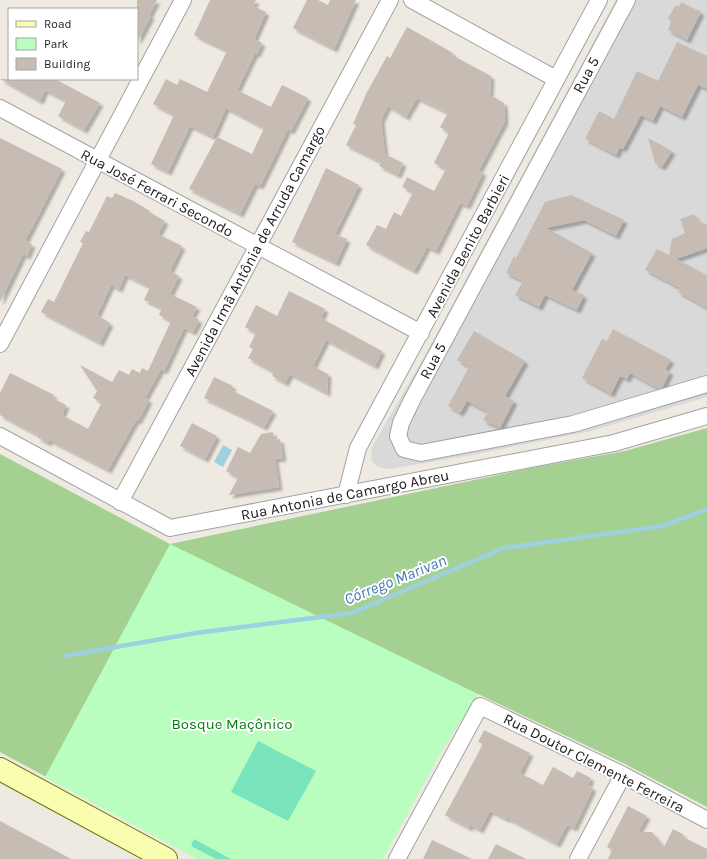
<svg xmlns="http://www.w3.org/2000/svg" width="707" height="859" viewBox="0 0 707 859" font-family="Karla,sans-serif">
<defs>
<filter id="shadow"><feDropShadow dx="3.5" dy="3.5" stdDeviation="1" flood-color="#0004"/></filter>
</defs>
<rect width="100%" height="100%" fill="#eeeae1"/>
<!-- residential -->
<path fill="#dad9d9" d="M616,0H707V397L587,432L472,455L389,469L378,467L371,460L372,447L428,350Z"/>
<!-- forest -->
<path fill="#a4d092" d="M707,428V807L623,763L478,694L442,750L159,710L104,808L0,752V454L170,544L531,468L625,451Z"/>
<!-- park -->
<path fill="#b9fdbf" d="M170,544L478,694L442,750L383,859H197L45,777Z"/>
<!-- pitch -->
<path fill="#79e3bb" d="M258,741L316,771L288,821L231,792Z
M194,839L231,859H216L191,846Z"/>
<!-- water -->
<path fill="#9ed0df" d="M223,445L232,450L223,467L214,462Z"/>
<g fill="none" stroke-linecap="round" stroke-linejoin="round">
<!-- stream -->
<path stroke="#9ed0df" stroke-width="4.5" d="M64,656L196,633L352,613L504,548L663,526L707,509"/>
</g>
<!-- building -->
<path fill="#c6bcb4" filter="url(#shadow)" d="M137,0H157L149,15L151,16L137,42Z
M210,0H256L253,6L266,12L254,39L262,43L257,54L255,53L237,90L271,107L282,85L308,98L291,131L288,129L260,186L255,184L240,214L189,189L217,137L252,154L264,128L226,108L213,137L190,126L168,172L151,164L174,115L153,104L166,79L177,85L180,79L207,92L227,51L194,35Z
M307,0H318L328,5L330,0H356L334,49L293,28Z
M681,2L701,12L687,40L668,30L671,22L668,18L675,6H680Z
M407,27L453,53L452,55L491,76L490,95L504,103L505,121L479,170L483,173L467,206L460,203L436,251L427,247L414,271L366,245L377,225L386,229L394,212L401,216L413,192L402,187L407,177L434,191L446,169L434,163L449,133L440,127L448,113L417,98L406,117L388,106L381,120L385,154L403,163L398,175L379,166L381,162L346,145L356,125L353,124L366,94L387,56L390,58Z
M677,42L707,56V89L698,85L682,117L660,106L653,121L641,115L623,149L620,147L616,155L585,139L599,111L614,119L637,71L658,81Z
M0,79H55L100,103L84,130L58,116L66,101L45,90L40,101Z
M0,138L62,169L25,241L32,244L27,256L23,254L0,302Z
M648,138L672,151L662,167L655,163Z
M326,168L359,185L335,234L347,239L336,263L292,242Z
M115,193L133,201L150,211L149,212L165,221L158,234L182,246L170,271L179,276L170,294L197,307L192,316L199,320L193,332L184,328L164,371L161,369L145,398L149,400L138,421L136,420L108,470L49,440L48,443L37,437L38,435L0,415V393L10,373L54,395L52,398L66,405L62,415L88,429L102,402L93,398L97,391L80,365L112,382L119,370L129,375L132,369L140,373L142,368L148,371L171,321L159,315L162,308L144,300L150,287L125,275L119,289L111,285L97,315L110,323L100,343L41,312L48,299L54,302L83,243L80,242L86,231L89,232L107,196L112,198Z
M571,195L624,220L616,236L584,220L546,228L592,253L572,290L584,295L577,310L545,295L539,307L515,295L523,281L506,273L514,256L516,258L545,202Z
M694,214L697,220L707,225V248L676,259L707,275V308L678,292L680,288L645,270L657,249L669,255L672,239L685,233L680,219Z
M289,291L325,309L321,318L382,351L375,366L326,340L313,366L328,374L327,393L290,374L285,383L272,376L274,372L248,358L253,349L249,347L256,333L245,327L256,305L277,316Z
M613,329L671,360L665,369L670,372L662,388L659,389L630,373L627,379L620,376L611,394L582,378L602,339L607,341Z
M474,331L525,361L505,396L514,401L500,428L483,420L488,412L467,401L460,413L448,406L469,367L457,360Z
M214,377L233,386L231,390L273,411L264,427L204,398Z
M192,423L217,436L205,459L180,446Z
M273,432L274,440L280,439L283,458L275,459L279,487L229,495L238,478L226,471L238,447L250,453L261,434Z
M484,730L530,753L520,773L543,785L553,767L573,778L577,771L591,778L588,785L593,788L574,828L567,825L557,844L507,818L506,819L490,811L480,830L470,825L469,828L445,815L483,744L478,742Z
M628,806L647,816L638,832H652L664,847L673,829L684,835L683,837L707,849V859H608L612,850L607,847Z
M0,821L71,859H0Z
M432,840L472,859H423Z
M496,844L526,859H488Z"/>
<g fill="none" stroke-linecap="round" stroke-linejoin="round">
<defs>
<path id="street" d="M412,0L556,79
M627,0L412,400L401,423L398,436L404,449L421,453L573,424L707,384
M0,108L421,333
M0,344L183,0
M0,436L170,528L614,443L707,416
M346,495L358,448L599,0
M120,502L390,0
M397,859L480,706L623,775L707,820
M578,859L623,775"/>
<path id="secondary" d="M0,769L166,859"/>
</defs>
<!-- street casing -->
<use href="#street" stroke="#a3a3a3" stroke-width="18"/>
<!-- secondary casing -->
<use href="#secondary" stroke="#687600" stroke-width="24"/>
<!-- street -->
<use href="#street" stroke="#fff" stroke-width="16"/>
<!-- secondary -->
<use href="#secondary" stroke="#f9fdaf" stroke-width="22"/>
</g>
<g text-anchor="middle" stroke-width="4" stroke-linejoin="round" paint-order="stroke">
<!-- street labels -->
<g font-size="15" fill="#1c1c1c" stroke="#fff">
<text transform="translate(586 75) rotate(-62)" y="5">Rua 5</text>
<text transform="translate(157 193) rotate(28)" y="5">Rua José Ferrari Secondo</text>
<text transform="translate(468 246) rotate(-62)" y="5">Avenida Benito Barbieri</text>
<text transform="translate(255 251) rotate(-62)" y="5">Avenida Irmã Antônia de Arruda Camargo</text>
<text transform="translate(433 361) rotate(-62)" y="5">Rua 5</text>
<text transform="translate(345 495) rotate(-11)" y="5">Rua Antonia de Camargo Abreu</text>
<text transform="translate(594 763) rotate(27)" y="5">Rua Doutor Clemente Ferreira</text>
</g>
<!-- park labels -->
<g font-size="15" fill="#048010" stroke="#fff">
<text x="232" y="729">Bosque Maçônico</text>
</g>
<!-- water labels -->
<g font-size="16" font-style="italic" fill="#4379b1" stroke="#fff">
<text transform="translate(395 579) rotate(-22)" y="6">Córrego Marivan</text>
</g>
</g>
<!-- legend -->
<rect x="8" y="8" width="130" height="72" fill="#ffffff" stroke="#a4a4a4"/>
<rect x="16" y="21" width="20" height="6" fill="#f9fdaf" stroke="#a4a4a4"/>
<text x="44" y="28" font-size="12" fill="#1c1c1c">Road</text>
<rect x="16" y="38" width="20" height="12" fill="#b9fdbf" stroke="#a4a4a4"/>
<text x="44" y="48" font-size="12" fill="#1c1c1c">Park</text>
<rect x="16" y="58" width="20" height="12" fill="#c6bcb4" stroke="#a4a4a4"/>
<text x="44" y="68" font-size="12" fill="#1c1c1c">Building</text>
</svg>
